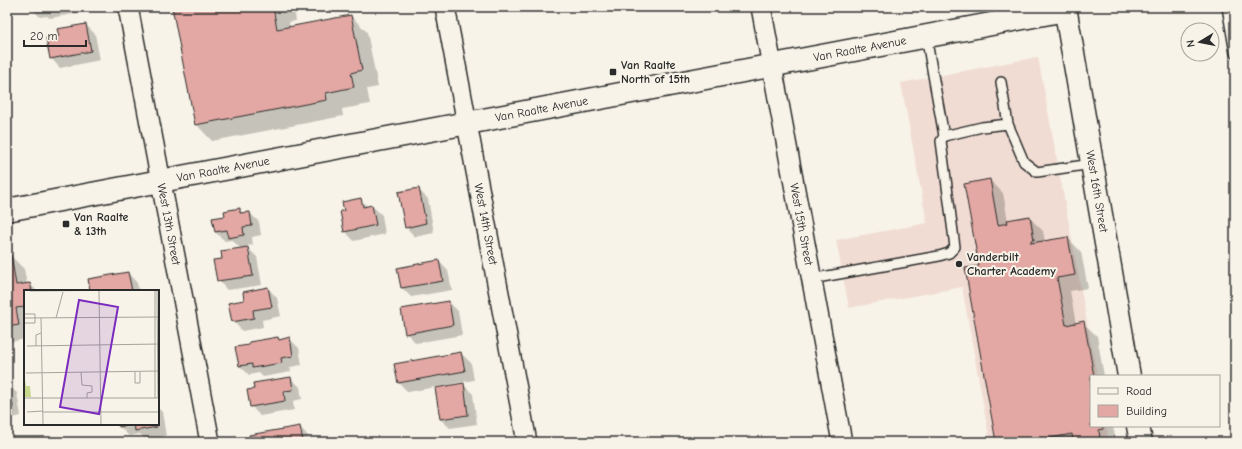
<svg xmlns="http://www.w3.org/2000/svg" width="1242" height="449" viewBox="0 0 1242 449" font-family="'Comic Neue',sans-serif">
<rect width="100%" height="100%" fill="#f7f3e8"/>
<filter id="ink" filterUnits="userSpaceOnUse"><feTurbulence type="fractalNoise" baseFrequency=".025" numOctaves="2"/><feDisplacementMap in="SourceGraphic" scale="8" xChannelSelector="R" yChannelSelector="G"/><feConvolveMatrix kernelMatrix="1 2 1 2 8 2 1 2 1" color-interpolation-filters="sRGB"/></filter>
<g filter="url(#ink)">
<!-- built -->
<path fill="#f1dcd3" d="M1038,57L1097,376H1091V426H1106L1109,442H990L962,287L849,308L836,240L927,223L901,83Z"/>
<!-- shadow -->
<path fill="#0003" d="M30,7H90L91,8L85,9V12L50,18L47,16L40,17Z
M173,7H294L296,21L289,22L290,27L351,16L367,32L378,87L367,89L370,104L342,109L343,116L212,141L196,124Z
M367,7H391L370,10Z
M86,25L95,34L100,60L60,68L51,58L60,37Z
M990,180L1003,193L1008,221L1029,217L1043,231L1045,242L1068,238L1081,252L1088,288L1070,291L1076,324L1083,323L1097,336L1104,376H1091V426H1113L1116,442H997L980,266Z
M418,189L428,199L434,233L415,237L406,227Z
M360,199L368,207L372,206L382,215L385,234L354,241L345,231Z
M239,210L244,214L250,213L259,222L261,235L252,237L253,245L246,246L257,257L262,285L227,290L218,280L223,259L241,249L232,240L225,241L215,232L213,219L226,217Z
M7,256H11L24,269L27,284H30L37,291H25V339L11,342L7,338Z
M439,261L448,271L452,290L411,297L402,288L398,269Z
M128,273L137,283L139,291H91Z
M268,288L277,298L281,316L262,320L263,327L242,331L233,321L245,301Z
M449,302L458,311L462,335L416,343L406,333Z
M278,338L280,340L290,339L299,348L302,365L290,367L291,372L263,377L259,373L249,375L240,366Z
M461,353L471,363L474,380L408,392L398,382Z
M291,378L300,387L302,399L293,401L294,410L260,416L251,406L255,390Z
M7,384L17,393L21,416L7,419Z
M463,384L473,394L477,424L450,428L440,419L436,389Z
M158,408L162,412L166,436L146,440L140,434L129,436L120,427L119,424H158Z
M300,427L309,437L310,442H251Z
M471,440L473,442H457Z"/>
<!-- building -->
<path fill="#e3a8a3" stroke="#2b2b2b" d="M172,7H273L277,29L351,15L362,70L351,73L354,87L326,93L327,100L195,125Z
M86,24L91,51L50,59L46,38L59,36L57,29Z
M990,179L998,225L1008,223L1007,220L1030,216L1034,240H1031V243L1068,237L1075,275L1057,278L1066,325L1084,321L1094,376H1091V426H1103V429L1099,430L1100,439L1073,442L1072,434L1029,442H996L965,268L979,266L964,184Z
M419,188L426,223L405,228L398,192Z
M361,198L363,207L372,205L376,225L344,232L340,211H344L342,202Z
M240,208V213L250,212L252,226L243,227L244,235L228,238L227,230L215,232L212,218L225,216L224,211Z
M248,247L253,276L217,281L213,260L222,259L221,251Z
M7,255H11L16,285L30,283L32,291H25V307L16,308L19,325L7,327Z
M439,260L443,281L401,288L397,268Z
M128,272L132,291H90L88,279Z
M268,287L272,307L253,310L254,318L232,322L228,303L244,300L243,292Z
M449,301L453,325L405,334L401,309Z
M278,337L279,340L290,337L293,356L281,358L282,363L252,368V364L239,366L235,347L249,345V342Z
M461,352L465,371L398,383L394,364Z
M291,377L293,390L284,391L285,401L250,407L247,390L254,389L253,383Z
M7,383L13,407L7,408Z
M464,383L468,415L440,419L435,388Z
M118,424H157V427L135,431L134,424L119,427Z
M300,426L303,442H250L249,435Z"/>
<g fill="none" stroke-linecap="round" stroke-linejoin="round">
<defs>
<path id="lane" d="M1227,7L1235,53
M926,36L944,136
M1001,82L1008,124
M811,279L939,256L949,253L955,247L941,141L944,136L982,127L1008,124L1024,162L1037,172L1092,164"/>
<g id="street">
<path id="s1" d="M128,7L210,442"/>
<path id="s2" d="M445,7L527,442"/>
<path id="s3" d="M761,7L842,442"/>
</g>
<g id="secondary">
<path id="s4" d="M1065,7L1129,376"/>
<path id="s5" d="M7,210L1065,10"/>
<path d="M1138,426L1141,442"/>
</g>
</defs>
<!-- lane casing -->
<use href="#lane" stroke="#2b2b2b" stroke-width="12"/>
<!-- street casing -->
<use href="#street" stroke="#2b2b2b" stroke-width="22"/>
<!-- secondary casing -->
<use href="#secondary" stroke="#2b2b2b" stroke-width="25"/>
<!-- lane -->
<use href="#lane" stroke="#f7f3e8" stroke-width="9"/>
<!-- street -->
<use href="#street" stroke="#f7f3e8" stroke-width="19"/>
<!-- secondary -->
<use href="#secondary" stroke="#f7f3e8" stroke-width="22"/>
</g>
</g>
<!-- markers -->
<g fill="#2b2b2b" stroke="#f7f3e8" stroke-width="1.5">
<rect x="609" y="68" width="8" height="8" rx="2"/>
<rect x="62" y="220" width="8" height="8" rx="2"/>
<circle cx="959" cy="264" r="4"/>
</g>
<g text-anchor="middle" stroke-width="4" stroke-linejoin="round" paint-order="stroke">
<!-- street labels -->
<g font-size="12" fill="#2b2b2b" stroke="#f7f3e8">
<text dy="4" stroke="none"><textPath href="#s5" startOffset="868">Van Raalte Avenue</textPath></text>
<text dy="4" stroke="none"><textPath href="#s5" startOffset="544">Van Raalte Avenue</textPath></text>
<text dy="4" stroke="none"><textPath href="#s5" startOffset="220">Van Raalte Avenue</textPath></text>
<text dy="4" stroke="none"><textPath href="#s4" startOffset="187">West 16th Street</textPath></text>
<text dy="4" stroke="none"><textPath href="#s1" startOffset="221">West 13th Street</textPath></text>
<text dy="4" stroke="none"><textPath href="#s2" startOffset="221">West 14th Street</textPath></text>
<text dy="4" stroke="none"><textPath href="#s3" startOffset="221">West 15th Street</textPath></text>
</g>
<!-- poi labels -->
<g font-size="12" font-weight="bold" fill="#2b2b2b" stroke="#f7f3e8" text-anchor="start">
<text x="621" y="69">Van Raalte<tspan x="621" dy="14">North of 15th</tspan></text>
<text x="74" y="221">Van Raalte<tspan x="74" dy="14">&amp; 13th</tspan></text>
<text x="967" y="261">Vanderbilt<tspan x="967" dy="14">Charter Academy</tspan></text>
</g>
</g>
<!-- overview -->
<g transform="translate(24 290)">
<rect width="135" height="135" fill="#f7f3e8"/>
<path d="M0,83L2,96H6L7,107H0Z" fill="#c8d88d"/>
<path fill="none" stroke="#a5a39c" stroke-width="1" d="M75,0L77,135M131,0V108M133,0L134,108M6,1L130,0M0,24H11V33H0M0,28L135,27M17,28L19,135M32,28L39,2M3,56L135,54M12,56V45L17,43M57,82L58,95L68,96V102L63,103V108M111,82V93H116V82M2,83L135,81M0,108H135M3,122L19,121M19,122H135"/>
<path fill="#7b2cbf" fill-opacity="0.15" stroke="#7b2cbf" stroke-width="2" d="M55,10L94,17L75,124L36,117Z"/>
<rect width="135" height="135" fill="none" stroke="#2b2b2b" stroke-width="2"/>
</g>
<!-- margin -->
<rect width="1242" height="449" fill="none" stroke="#f7f3e8" stroke-width="24"/>
<rect x="12" y="12" width="1218" height="425" fill="none" stroke="#2b2b2b" stroke-width="1.5" filter="url(#ink)"/>
<!-- legend -->
<rect x="1090" y="375" width="130" height="52" fill="#f7f3e8" stroke="#a5a39c"/>
<rect x="1098" y="388" width="20" height="6" fill="#f7f3e8" stroke="#a5a39c"/>
<text x="1126" y="395" font-size="12" fill="#2b2b2b">Road</text>
<rect x="1098" y="405" width="20" height="12" fill="#e3a8a3" stroke="#a5a39c"/>
<text x="1126" y="415" font-size="12" fill="#2b2b2b">Building</text>
<!-- north arrow -->
<g transform="translate(1200 42) rotate(260)"><circle r="19" fill="#f7f3e8" stroke="#a5a39c"/>
<path d="M0-3L7 15L0 10L-7 15Z" fill="#2b2b2b"/>
<text y="-6" font-size="11" font-weight="bold" text-anchor="middle" fill="#2b2b2b">N</text>
</g>
<!-- scale -->
<path d="M24 40v6h62v-6" fill="none" stroke="#2b2b2b" stroke-width="2"/>
<text x="30" y="40" font-size="12" fill="#2b2b2b" stroke="#f7f3e8" stroke-width="3" paint-order="stroke">20 m</text>
</svg>
